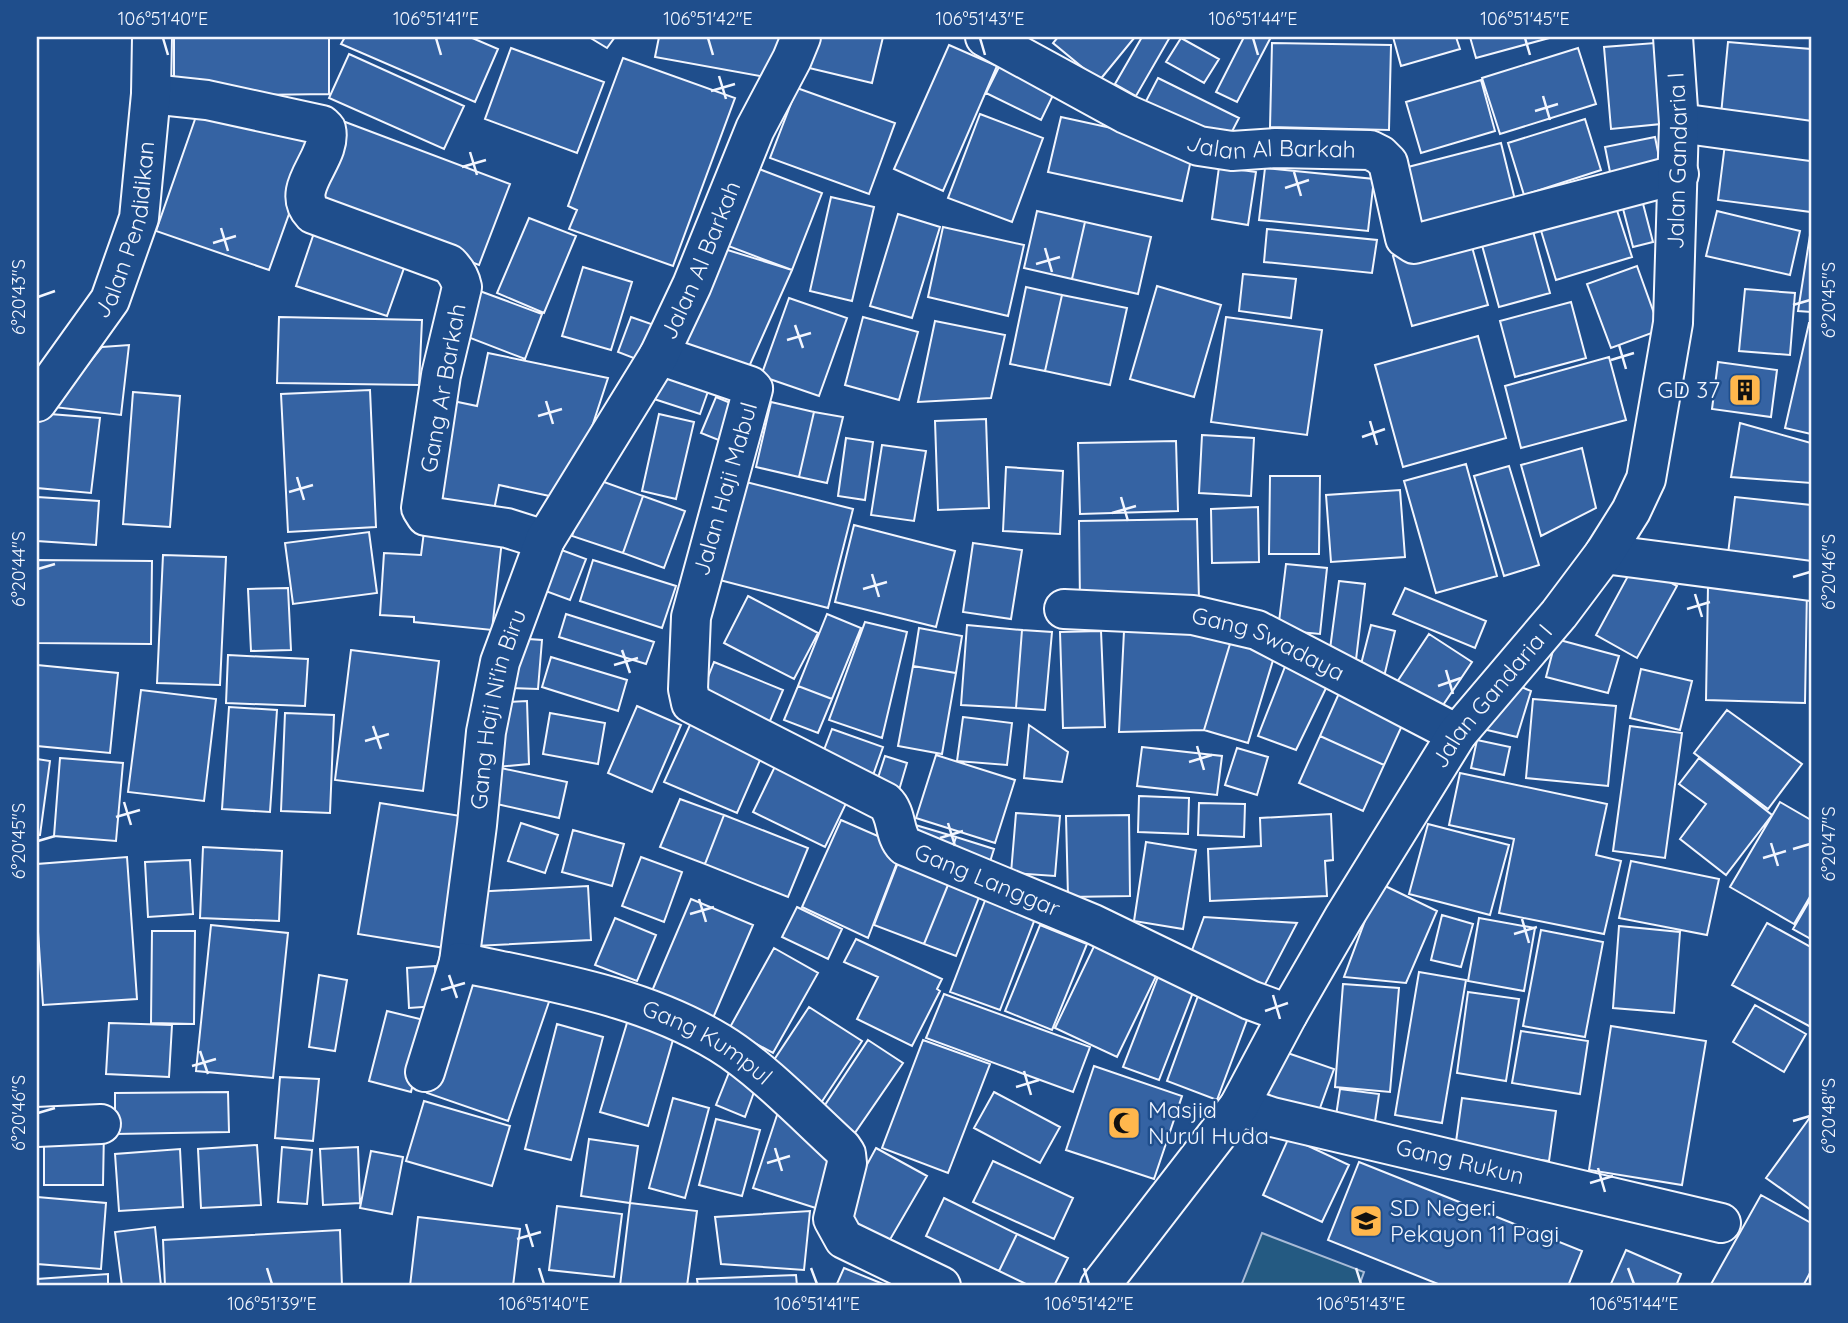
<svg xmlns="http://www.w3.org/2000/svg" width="1848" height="1323" viewBox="0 0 1848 1323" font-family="Quicksand,sans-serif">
<rect width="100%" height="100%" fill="#1f4e8c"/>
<!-- green -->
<path fill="#245a82" stroke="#a8bbd7" stroke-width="2" d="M1262,1233L1364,1272L1359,1286H1241Z"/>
<!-- building -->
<path fill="#3563a3" stroke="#f2f6ff" stroke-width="2" d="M174,37H329V94L174,96Z
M345,37H470L498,49L475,102L341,44Z
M589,37H615L607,48Z
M659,37H784L777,79L655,57Z
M813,37H883L872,83L805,67Z
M1058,37H1135L1099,81L1053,43Z
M1142,37H1170L1136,96L1115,84Z
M1244,37H1271L1237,102L1216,92Z
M1393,37H1456L1460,49L1401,66Z
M1470,37H1553L1476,58Z
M1181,38L1219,59L1204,83L1166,62Z
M1728,42L1811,49V132L1720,125Z
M1272,43L1391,45L1389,130L1270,127Z
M1655,43L1661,124L1611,129L1604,47Z
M949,45L997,66L943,191L894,169Z
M511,48L604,82L577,153L485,119Z
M1578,48L1596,104L1500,134L1482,78Z
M349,54L464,106L444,149L329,98Z
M623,58L735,98L673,266L569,229L577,210L568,206Z
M1002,61L1057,87L1041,120L986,93Z
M1158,78L1239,118L1225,145L1144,105Z
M1481,80L1495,131L1421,153L1406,102Z
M797,88L895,123L869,194L770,158Z
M200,105L314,144L269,270L156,231Z
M980,114L1043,138L1012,222L948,198Z
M1061,117L1194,146L1182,201L1048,172Z
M1585,119L1601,170L1524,195L1508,143Z
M340,120L510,184L479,265L309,201Z
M1655,137L1662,172L1612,182L1605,147Z
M1501,143L1516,204L1419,228L1404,168Z
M1725,144L1811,155V212L1718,200Z
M746,164L822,193L792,270L715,241Z
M1219,167L1256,172L1248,225L1212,219Z
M1265,168L1374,179L1368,231L1259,220Z
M1641,196L1653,242L1633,247L1621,201Z
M831,197L874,207L852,301L810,291Z
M1614,201L1632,257L1556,280L1539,224Z
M1037,211L1085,222L1072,279L1024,268Z
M1717,211L1800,231L1790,275L1706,256Z
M898,214L940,227L912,318L870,306Z
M529,218L576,236L544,313L497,293Z
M1085,222L1151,237L1138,294L1072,279Z
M317,224L409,254L387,316L296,286Z
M1531,224L1550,293L1499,307L1480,238Z
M943,227L1024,245L1008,316L928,297Z
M1267,229L1377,240L1372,273L1264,262Z
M1811,229V312L1798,311Z
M1469,236L1488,305L1412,326L1393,256Z
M718,247L792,270L744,378L673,348Z
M1637,266L1660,330L1611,348L1587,284Z
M583,267L632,282L611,350L562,336Z
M1243,274L1296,279L1291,318L1239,311Z
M1157,286L1221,305L1194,397L1130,379Z
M1026,287L1062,295L1045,371L1010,364Z
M1745,289L1795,293L1790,355L1739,351Z
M477,290L542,314L525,359L460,334Z
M1062,295L1127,308L1110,385L1045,371Z
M789,298L847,318L819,396L761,376Z
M1571,302L1586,358L1515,377L1500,321Z
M279,317L422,320L419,385L277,383Z
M631,317L657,326L644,362L618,352Z
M863,317L918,332L899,400L845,385Z
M1226,317L1322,330L1307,435L1211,422Z
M935,321L1005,335L991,398L918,402Z
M1809,323H1811V434L1785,428Z
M1478,336L1506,438L1403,467L1375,365Z
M129,345L121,415L54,407L102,347Z
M488,353L608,378L568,500L499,485L492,520L432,508L453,401L477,406Z
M1609,357L1626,420L1521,448L1505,386Z
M1718,362L1777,370L1771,417L1712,409Z
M658,366L711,383L700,414L648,397Z
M370,390L376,527L288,532L281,394Z
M133,392L180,396L170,527L123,524Z
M716,397L745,409L731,445L701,433Z
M771,402L814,412L799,477L756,467Z
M814,412L843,417L827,483L799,477Z
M37,413L100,418L91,493L37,488Z
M659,414L694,422L676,499L642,491Z
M986,419L989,508L938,510L935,421Z
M1740,423L1811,443V483L1731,477Z
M1202,435L1254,438L1251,496L1199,493Z
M846,438L873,442L865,500L838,496Z
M1176,441L1178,511L1080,514L1078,443Z
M882,445L926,451L914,521L871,515Z
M1582,448L1596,508L1541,536L1521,465Z
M1466,464L1497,576L1436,593L1404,481Z
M1509,466L1539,565L1504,576L1474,476Z
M1006,467L1063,471L1060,534L1003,531Z
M1270,476H1320L1319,554H1269Z
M593,478L643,496L623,553L572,536Z
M734,479L853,509L828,608L708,577Z
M1400,490L1405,557L1331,562L1326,495Z
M643,496L685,511L664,568L623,553Z
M37,497L99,501L96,545L37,541Z
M1735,497L1811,505V571L1727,562Z
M1258,507L1259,562L1212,563L1211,509Z
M1197,519L1199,600L1080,602L1079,521Z
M425,524L503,531L492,630L414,622V617L380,615L384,553L421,555Z
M854,525L955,551L936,627L835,602Z
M369,532L377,593L293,604L285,543Z
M973,543L1022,550L1011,619L963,612Z
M548,545L586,559L570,600L532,586Z
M163,555L226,557L220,685L157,683Z
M37,560L152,561L151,644L37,643Z
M593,560L676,586L662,628L580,601Z
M1635,563L1677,586L1637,658L1596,635Z
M1286,564L1327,568L1320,634L1278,630Z
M1339,581L1365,584L1355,668L1328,664Z
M1708,586L1807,588L1805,703L1706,700Z
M288,588L291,650L251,651L248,589Z
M1405,588L1486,621L1475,648L1393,614Z
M748,596L818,633L794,679L724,643Z
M566,614L654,642L646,664L559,637Z
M827,614L861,628L832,699L798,686Z
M865,622L907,632L882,738L829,720Z
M967,625L1022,630L1016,708L961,705Z
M1371,625L1395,631L1383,681L1358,676Z
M919,628L962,636L956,673L913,666Z
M1022,630L1052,632L1045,710L1016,708Z
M1101,631L1105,727L1063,728L1060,632Z
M1124,631L1233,634L1204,730L1119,732Z
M1233,634L1277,647L1248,743L1204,730Z
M1429,634L1472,662L1437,714L1395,685Z
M514,638L542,640L538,689L511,688Z
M1556,639L1619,656L1608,693L1546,677Z
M351,650L439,661L423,791L335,780Z
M228,655L308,659L305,706L226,703Z
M551,657L627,680L618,711L542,687Z
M1288,659L1328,684L1296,750L1258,736Z
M714,662L783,690L767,728L699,700Z
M37,665L118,673L110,753L37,746Z
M913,666L956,673L942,754L898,746Z
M1641,669L1692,681L1680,730L1630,718Z
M1509,682L1531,691L1517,737L1483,729Z
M798,686L832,699L818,733L784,720Z
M141,690L216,699L204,801L128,792Z
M1340,691L1405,719L1384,765L1320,736Z
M1533,699L1616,706L1608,786L1526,778Z
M527,701L529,764L496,767L493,703Z
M637,706L681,725L652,792L608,773Z
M229,707L277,710L270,812L222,809Z
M1727,710L1802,764L1768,809L1694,753Z
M285,713L334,715L330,813L281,811Z
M550,713L605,723L598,764L543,754Z
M695,714L767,744L737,813L664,782Z
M963,717L1012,723L1007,765L957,761Z
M1029,725L1068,752L1062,782L1024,778Z
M1630,726L1682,733L1665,858L1613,851Z
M832,729L883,747L871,781L819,763Z
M1320,736L1384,765L1363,811L1299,783Z
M1477,740L1510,747L1504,775L1471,768Z
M1142,747L1222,756L1217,795L1137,786Z
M1237,748L1268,757L1257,795L1225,785Z
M781,754L853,789L825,847L753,812Z
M936,755L1015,780L995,843L916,818Z
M885,756L907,763L897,797L874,790Z
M60,758L123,763L116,841L54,836Z
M1699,758L1772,815L1726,875L1680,839L1706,804L1679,784Z
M37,759L50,761L40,835H37Z
M496,767L567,782L559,818L488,802Z
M1460,773L1607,804L1596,855L1621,861L1604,934L1499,913L1514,839L1449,825Z
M1139,796L1189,798L1188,834L1138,832Z
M680,799L724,815L705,864L660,847Z
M1780,802L1811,820V895L1794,924L1730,887Z
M380,803L473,818L451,949L358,934Z
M1199,803L1245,804L1244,837L1198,835Z
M1016,813L1060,816L1055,876L1011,873Z
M1331,814L1333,860L1325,861L1327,896L1210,901L1208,849L1261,846L1260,818Z
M724,815L808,848L788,897L705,864Z
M1129,815L1130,896L1068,897L1066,816Z
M841,820L903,847L868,938L802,907Z
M521,823L558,835L545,873L508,861Z
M912,824L956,837L950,856L906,842Z
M1428,824L1509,845L1490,915L1409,894Z
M573,830L624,844L612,886L562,872Z
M956,837L994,849L988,868L950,856Z
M1146,842L1196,850L1183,929L1134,921Z
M203,847L282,851L279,921L200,918Z
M127,857L137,999L43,1005L37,917V864Z
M641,857L682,872L664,922L622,906Z
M190,860L193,914L148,917L145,862Z
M899,860L950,880L924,944L874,925Z
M1631,861L1719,879L1707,935L1619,918Z
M950,880L981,892L956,956L924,944Z
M1379,883L1437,911L1406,983L1344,977Z
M991,885L1041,903L1000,1010L950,992Z
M588,886L591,940L475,946L472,892Z
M1811,898V939L1793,929Z
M691,899L753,925L713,1018L652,991Z
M797,907L842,929L828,959L782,937Z
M1442,915L1473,924L1461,967L1431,960Z
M1204,917L1297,923L1262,990L1191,953Z
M615,918L656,935L637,981L595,965Z
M1479,918L1535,928L1524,991L1468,981Z
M1767,923L1811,947V1027L1732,985Z
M211,925L288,933L273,1078L196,1071Z
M1040,925L1087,944L1052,1030L1005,1011Z
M1619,926L1680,932L1674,1013L1613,1008Z
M1541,930L1603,942L1585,1037L1523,1026Z
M152,931H195L194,1024L151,1023Z
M856,939L942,979L937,989L940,991L912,1046L857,1019L878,977L844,962Z
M1097,940L1159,970L1117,1057L1055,1028Z
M774,948L818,973L773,1053L729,1029Z
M435,966L437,1006L409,1008L407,968Z
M1161,969L1197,982L1159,1080L1123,1067Z
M469,972L550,999L508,1121L427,1093Z
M1419,972L1466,980L1442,1123L1395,1115Z
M319,975L347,980L335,1051L309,1047Z
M1343,984L1399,988L1390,1092L1335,1087Z
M1468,992L1519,999L1506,1081L1457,1073Z
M1199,993L1250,1012L1217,1100L1167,1081Z
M944,994L1090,1047L1073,1092L926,1038Z
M1755,1005L1806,1034L1784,1072L1733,1042Z
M809,1007L862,1041L819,1106L766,1072Z
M387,1011L428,1021L411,1092L369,1081Z
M630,1013L677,1026L648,1126L600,1112Z
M109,1023L172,1025L169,1077L106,1074Z
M557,1024L603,1037L571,1160L525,1149Z
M1611,1026L1706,1041L1682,1185L1589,1170Z
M1521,1031L1588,1041L1580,1094L1512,1083Z
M868,1040L903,1063L850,1140L817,1117Z
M923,1040L990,1064L948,1173L882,1148Z
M1279,1050L1334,1069L1316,1119L1262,1101Z
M1094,1066L1182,1096L1154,1179L1066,1150Z
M730,1070L758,1081L745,1117L716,1105Z
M280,1077L319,1079L313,1141L275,1138Z
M1340,1089L1379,1094L1373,1135L1334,1129Z
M228,1092L229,1132L115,1134V1093Z
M994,1092L1060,1127L1040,1163L974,1128Z
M673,1098L709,1108L685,1198L649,1188Z
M1462,1098L1556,1111L1549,1161L1455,1149Z
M424,1101L510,1126L492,1186L406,1161Z
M779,1109L841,1153L825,1211L753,1188Z
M1811,1116V1210L1766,1178Z
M716,1119L760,1130L742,1196L699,1185Z
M44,1129L104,1130L103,1185H44Z
M1289,1137L1349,1165L1322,1222L1263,1195Z
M589,1139L638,1146L630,1203L581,1196Z
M257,1145L261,1205L201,1208L198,1149Z
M282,1147L312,1150L307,1204L278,1202Z
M358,1147L360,1203L323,1205L320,1149Z
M876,1148L927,1176L888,1243L839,1216Z
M180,1149L183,1207L119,1211L115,1154Z
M371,1151L403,1157L392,1214L360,1208Z
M993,1161L1073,1198L1054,1239L973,1202Z
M1359,1162L1582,1251L1568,1286H1443L1328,1240Z
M1761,1195L1811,1223V1271L1803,1286H1710Z
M37,1197L106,1203L101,1269L37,1264Z
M944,1198L1017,1234L999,1271L926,1236Z
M630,1203L697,1211L687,1286H620Z
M557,1206L622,1214L614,1277L549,1270Z
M810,1211L804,1270L721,1264L715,1217Z
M418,1217L520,1229L513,1286H410Z
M155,1227L161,1286H122L115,1232Z
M340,1230L342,1286H165L163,1240Z
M1017,1234L1068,1258L1054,1286H1030L999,1271Z
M1626,1250L1681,1274L1676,1286H1610Z
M844,1268L888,1286H836Z
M108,1274V1286H37V1279Z
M796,1275L797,1286H698L697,1279Z"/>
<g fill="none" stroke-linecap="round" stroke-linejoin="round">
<defs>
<g id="minor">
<path id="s1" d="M985,37L1126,114L1199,146L1232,151L1276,148L1370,150L1380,155L1388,163L1405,238L1414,244L1679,174"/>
<path d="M151,94L207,100L322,125L326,129C333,158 288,188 313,214L449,264C456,271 460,277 462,287L441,375L421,508L426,516L507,528L545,540"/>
<path d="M1679,123L1811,141"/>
<path id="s2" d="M659,355L750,386L753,389L691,617L688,689L691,703L885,802C898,814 893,834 905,846L1093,924L1250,1000L1288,1014"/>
<path id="s3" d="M37,402L110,300L139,218L151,94L152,37"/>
<path d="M1604,554L1811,581"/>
<path id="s4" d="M1064,609L1193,615L1257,630L1457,734"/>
<path id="s5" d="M459,962L477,825L486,732L500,662L545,540L659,355L692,285L755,129L792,59L801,37"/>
<path id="s6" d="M425,1072L459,962C547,981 641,995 720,1043C761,1068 806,1115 842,1148L846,1154L847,1163L833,1219L844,1239L941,1286"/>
<path id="s7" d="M1239,1106L1272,1117L1721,1223"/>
<path d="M37,1127L101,1124"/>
<path id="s8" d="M1100,1286L1239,1106L1288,1014L1344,917L1457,734L1559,614L1604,554L1631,511L1646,479L1673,323L1679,123L1673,37"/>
</g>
</defs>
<!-- minor casing -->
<use href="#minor" stroke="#f2f6ff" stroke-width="42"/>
<!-- minor -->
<use href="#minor" stroke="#1f4e8c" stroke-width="38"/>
</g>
<!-- ticks -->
<path fill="none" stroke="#f2f6ff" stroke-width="2.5" d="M163,38L168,55M436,38L441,55M708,38L713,55M980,38L985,55M1253,38L1258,55M1525,38L1530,55M719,76L726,99M711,91L735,84M1543,96L1550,120M1535,111L1558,104M470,152L477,175M462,167L486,160M1294,172L1301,196M1285,188L1309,180M221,228L228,251M213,243L236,236M1045,248L1052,272M1036,264L1060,257M38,297L55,291M1793,305L1810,300M795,325L803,348M787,340L811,333M1619,345L1626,369M1611,360L1634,353M546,401L553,424M538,416L562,409M1370,421L1377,445M1362,437L1385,429M297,477L304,500M289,492L313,485M1121,497L1128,521M1112,513L1136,506M38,569L55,564M872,574L879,597M1793,577L1810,572M863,589L887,582M1695,594L1702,617M1687,609L1710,602M622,650L630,673M614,665L638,658M1446,670L1453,694M1438,686L1461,678M373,726L381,749M365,741L389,734M1197,746L1204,770M1189,762L1212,755M124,802L131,825M116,817L140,810M948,823L955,846M940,838L963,831M38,841L55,836M1771,843L1778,866M1793,849L1810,844M1763,858L1786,851M699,899L706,922M690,914L714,907M1522,919L1529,943M1514,934L1537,927M449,975L457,998M441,990L465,983M1273,995L1280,1019M1265,1011L1288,1003M200,1051L208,1074M192,1066L216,1059M1024,1071L1031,1095M1016,1087L1039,1080M38,1113L55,1108M1793,1121L1810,1116M775,1148L782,1171M767,1163L790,1156M1598,1168L1605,1192M1590,1183L1613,1176M526,1224L533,1247M517,1239L541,1232M267,1268L272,1284M539,1268L544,1284M811,1268L817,1284M1084,1268L1089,1284M1356,1268L1361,1284M1628,1268L1634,1284"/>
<!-- icons -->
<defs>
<symbol id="building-square" viewBox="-11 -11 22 22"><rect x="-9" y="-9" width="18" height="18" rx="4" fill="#ffb74d" stroke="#1f4e8c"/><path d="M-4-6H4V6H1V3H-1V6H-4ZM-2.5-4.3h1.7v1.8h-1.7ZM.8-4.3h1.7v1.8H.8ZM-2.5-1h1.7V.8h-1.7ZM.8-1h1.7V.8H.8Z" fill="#111"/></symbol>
<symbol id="mosque-square" viewBox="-11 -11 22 22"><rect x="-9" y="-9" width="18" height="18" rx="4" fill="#ffb74d" stroke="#1f4e8c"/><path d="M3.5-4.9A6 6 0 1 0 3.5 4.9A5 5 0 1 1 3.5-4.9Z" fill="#111"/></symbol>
<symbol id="school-square" viewBox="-11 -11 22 22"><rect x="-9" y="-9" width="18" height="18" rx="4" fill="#ffb74d" stroke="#1f4e8c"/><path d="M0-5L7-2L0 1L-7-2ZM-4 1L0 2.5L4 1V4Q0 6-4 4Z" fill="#111"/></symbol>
</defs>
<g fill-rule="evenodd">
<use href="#building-square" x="1726" y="371" width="38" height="38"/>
<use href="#mosque-square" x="1105" y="1104" width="38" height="38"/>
<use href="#school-square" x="1347" y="1202" width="38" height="38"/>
</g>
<g text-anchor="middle" stroke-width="5" stroke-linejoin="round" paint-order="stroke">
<!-- street labels -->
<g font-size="23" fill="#f2f6ff" stroke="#1f4e8c">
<text dy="8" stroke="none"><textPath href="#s1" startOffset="313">Jalan Al Barkah</textPath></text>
<text dy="8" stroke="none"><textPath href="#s8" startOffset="1298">Jalan Gandaria I</textPath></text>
<text dy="8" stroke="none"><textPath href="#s3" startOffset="198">Jalan Pendidikan</textPath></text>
<text dy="8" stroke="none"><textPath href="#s5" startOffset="754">Jalan Al Barkah</textPath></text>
<text transform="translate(443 388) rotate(-80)" y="8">Gang Ar Barkah</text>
<text transform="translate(725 489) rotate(-74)" y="8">Jalan Haji Mabul</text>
<text dy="8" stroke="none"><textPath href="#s4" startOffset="210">Gang Swadaya</textPath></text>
<text dy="8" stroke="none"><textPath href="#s8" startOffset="710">Jalan Gandaria I</textPath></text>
<text dy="8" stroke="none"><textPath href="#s5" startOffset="256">Gang Haji Ni'in Biru</textPath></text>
<text dy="8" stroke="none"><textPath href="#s2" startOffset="779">Gang Langgar</textPath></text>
<text dy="8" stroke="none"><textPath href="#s6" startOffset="378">Gang Kumpul</textPath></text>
<text dy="8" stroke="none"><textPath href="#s7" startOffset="228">Gang Rukun</textPath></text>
</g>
<!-- poi labels -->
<g font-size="23" fill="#f2f6ff" stroke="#1f4e8c" text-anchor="start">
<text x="1720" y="398" text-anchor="end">GD 37</text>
<text x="1148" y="1118">Masjid<tspan x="1148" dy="26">Nurul Huda</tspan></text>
<text x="1390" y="1216">SD Negeri<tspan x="1390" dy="26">Pekayon 11 Pagi</tspan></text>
</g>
</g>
<!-- border -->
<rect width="1848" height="1323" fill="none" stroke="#1f4e8c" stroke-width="77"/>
<rect x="38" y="38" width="1772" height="1246" fill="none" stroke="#f2f6ff" stroke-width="2.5"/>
<g font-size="18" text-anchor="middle" fill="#f2f6ff">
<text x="163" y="25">106°51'40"E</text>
<text x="436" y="25">106°51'41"E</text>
<text x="708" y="25">106°51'42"E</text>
<text x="980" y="25">106°51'43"E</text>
<text x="1253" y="25">106°51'44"E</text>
<text x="1525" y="25">106°51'45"E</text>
<text transform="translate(19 297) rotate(-90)" y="6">6°20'43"S</text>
<text transform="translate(1829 300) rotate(-90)" y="6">6°20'45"S</text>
<text transform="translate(19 569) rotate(-90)" y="6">6°20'44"S</text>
<text transform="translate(1829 572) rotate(-90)" y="6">6°20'46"S</text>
<text transform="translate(19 841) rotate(-90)" y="6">6°20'45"S</text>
<text transform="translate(1829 844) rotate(-90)" y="6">6°20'47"S</text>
<text transform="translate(19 1113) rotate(-90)" y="6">6°20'46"S</text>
<text transform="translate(1829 1116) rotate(-90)" y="6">6°20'48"S</text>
<text x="272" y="1310">106°51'39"E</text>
<text x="544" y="1310">106°51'40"E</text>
<text x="817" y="1310">106°51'41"E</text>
<text x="1089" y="1310">106°51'42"E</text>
<text x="1361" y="1310">106°51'43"E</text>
<text x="1634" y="1310">106°51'44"E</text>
</g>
</svg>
